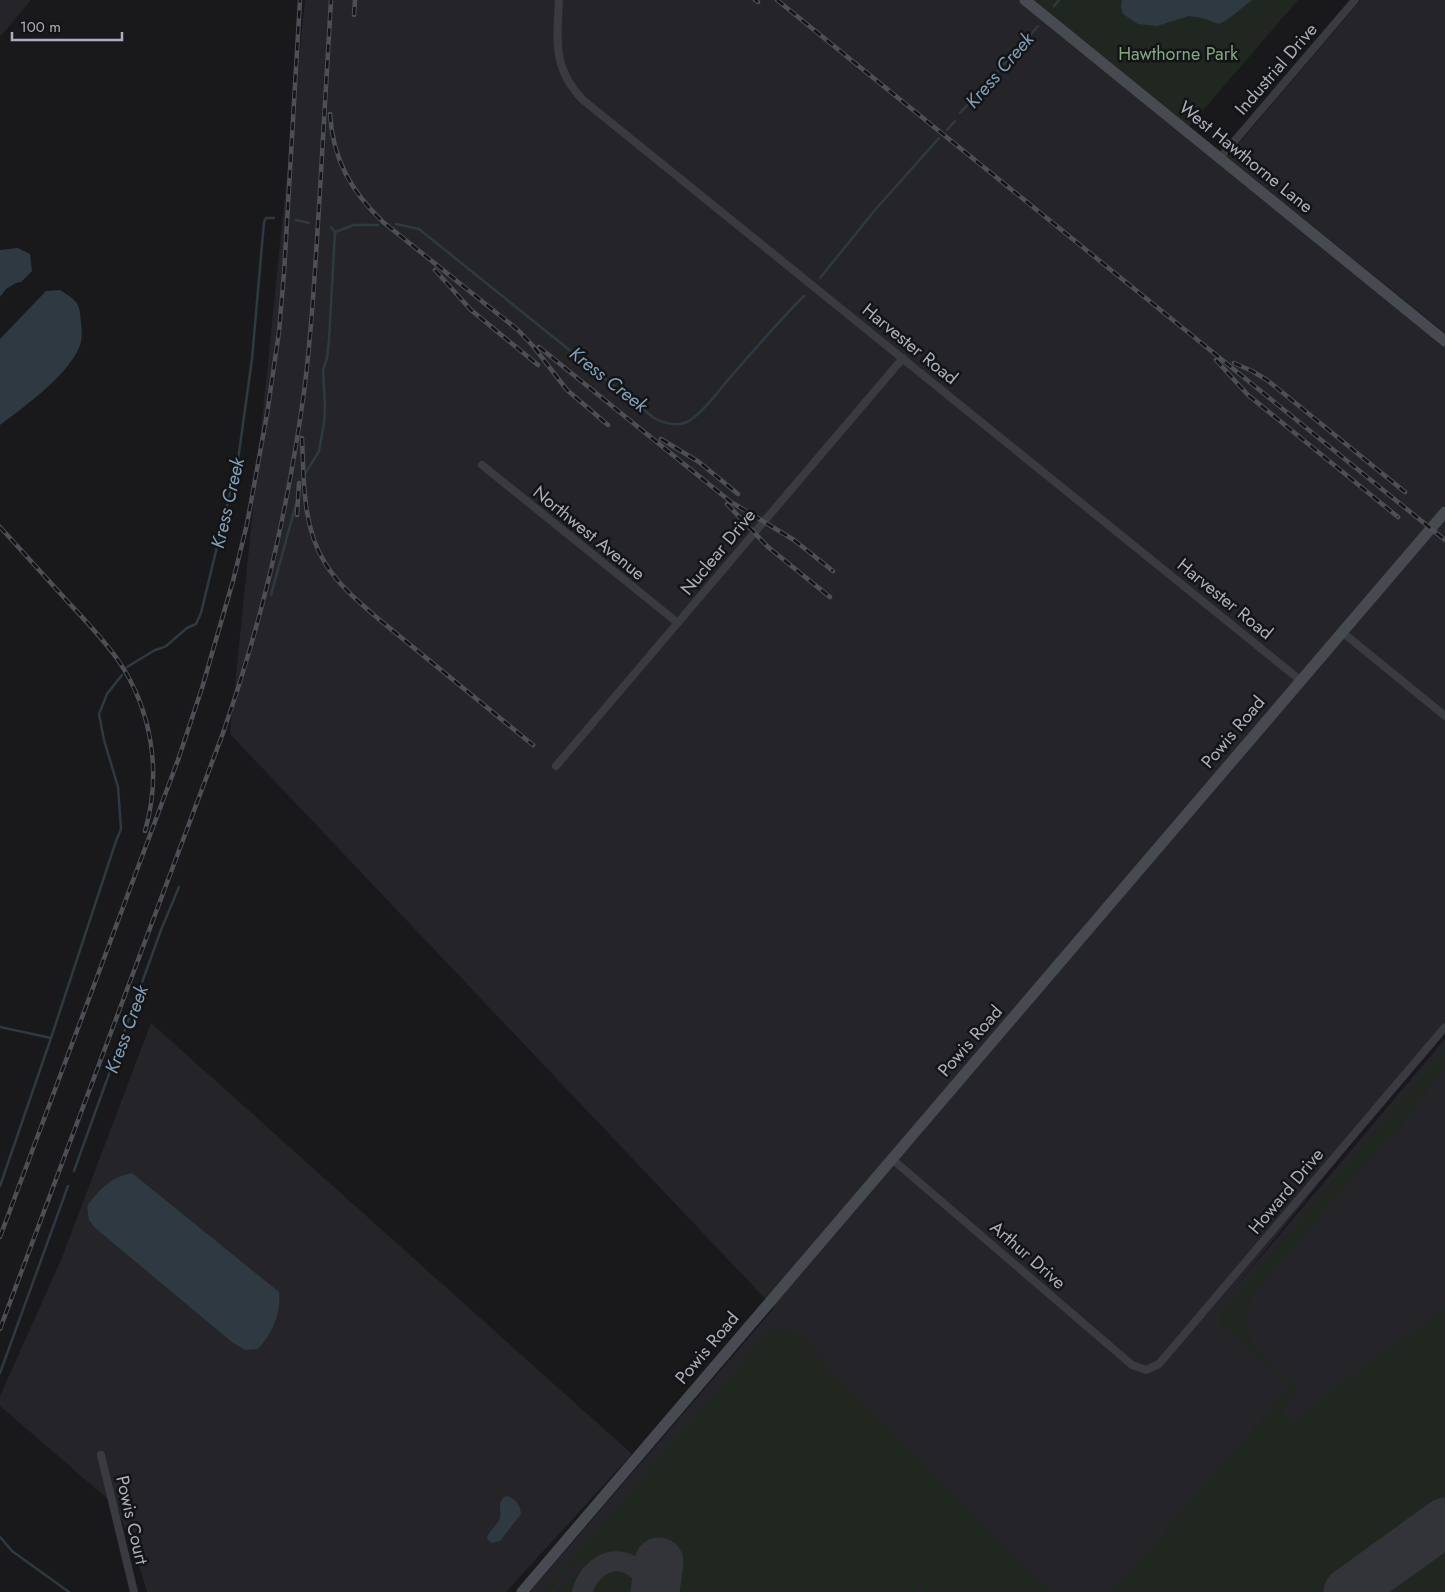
<svg xmlns="http://www.w3.org/2000/svg" width="1445" height="1592" viewBox="0 0 1445 1592" font-family="Jost,sans-serif">
<rect width="100%" height="100%" fill="#19191c"/>
<!-- built -->
<path fill="#252529" d="M0,0H31L0,37Z
M305,0H1034L1445,340V1027L1233,1290L1445,1039V1592H530L774,1308L230,734Z
M1361,0H1445V333L1227,157Z
M151,1023L632,1454L506,1592H147L141,1572L117,1507L0,1406V1396L61,1260Z"/>
<!-- green -->
<path fill="#1f2720" d="M1034,0H1298L1186,130L1031,3Z
M1445,1049V1068L1411,1112L1401,1129L1383,1144L1262,1284C1258,1290 1253,1297 1249,1304C1234,1338 1274,1363 1296,1384L1294,1395L1281,1410L1289,1420L1297,1419L1353,1375L1445,1308V1502L1320,1592H1112L1291,1385L1219,1323L1218,1317Z
M770,1329L795,1330L1048,1592H925L920,1587L914,1592H671L675,1563C662,1561 650,1559 637,1558C604,1553 584,1556 574,1592H557L560,1588H563L584,1565V1562L581,1560C567,1571 559,1576 550,1592H544Z
M1445,1542V1592H1376Z
M610,1572C626,1571 636,1574 638,1592H591L597,1580Z"/>
<!-- water -->
<path fill="#2e3941" d="M1122,0H1252L1227,20L1219,24L1202,18L1189,16L1157,26L1138,24L1123,14L1121,8Z
M18,248L30,254L32,271L21,282L16,283L6,289L0,297V250Z
M60,290C77,301 80,302 81,323C82,330 82,336 81,342C73,372 24,407 0,425V339L46,291Z
M132,1173L279,1292C281,1315 273,1332 258,1349L246,1350L233,1343L94,1227L89,1220L87,1207C98,1190 112,1176 132,1173Z
M506,1496C514,1497 521,1505 521,1514L500,1541L491,1543L487,1539C488,1530 497,1527 500,1518C502,1509 496,1502 506,1496Z"/>
<g fill="none" stroke-linecap="round" stroke-linejoin="round">
<!-- stream -->
<path stroke="#2e3941" stroke-width="2.5" d="M1054,6L1059,0
M960,113L1038,26
M947,130L955,121
M296,220L309,223
M396,224L419,229L654,418C664,423 676,427 687,422C700,416 718,392 727,381C752,352 777,323 804,296
M331,227L335,232
M335,232L354,225H378
M820,278L875,210L939,138
M305,474L319,451L324,423L325,407L323,370L327,358L329,340L335,232
M271,595L296,504
M127,667L155,650L162,648L166,646L187,628L196,624L201,613L238,460L252,359L264,222L266,218H274
M0,1027L51,1038
M74,1171L161,930L179,887
M0,1186L51,1038L116,841L121,829L118,787L104,740L99,714L107,694L122,675
M0,1373L68,1186
M0,1537L12,1551L69,1592"/>
<!-- taxiway -->
<path stroke="#333439" stroke-width="20" d="M582,1592C589,1569 611,1552 634,1567C643,1572 648,1584 654,1592"/>
<!-- runway -->
<path stroke="#333439" stroke-width="49" d="M655,1592L659,1562
M1348,1592L1445,1522"/>
<!-- street -->
<path stroke="#3a3b41" stroke-width="8" d="M559,0C557,40 552,68 583,100L1300,680
M1220,158L1355,0
M482,465L678,623
M1342,632L1445,716
M556,766L903,358
M892,1159L1132,1365L1146,1370L1159,1364L1445,1027
M101,1455L134,1592"/>
<!-- secondary -->
<path stroke="#484a51" stroke-width="11" d="M1025,0L1445,341
M522,1592L1445,512"/>
<defs>
<path id="rail" d="M755,0L758,2
M777,0L1445,540
M354,15L355,0
M330,114C333,160 351,191 383,222L518,330L533,346L567,390L608,425
M435,270L471,310L538,365
M539,347L731,502L794,540L833,571
M1216,360L1248,395L1398,517
M1234,363L1252,371L1267,380L1405,492
M302,438C304,480 302,526 325,563C339,586 361,604 381,621L533,745
M661,439L699,462L738,494
M727,504L768,547L830,597
M297,515L299,483
M0,527C23,552 46,578 69,603C86,621 104,640 118,660C152,710 162,773 145,831
M0,1237L178,760L202,688L233,581L247,524L267,414L279,332L284,273L300,0
M0,1329L223,733C262,622 288,509 304,392C312,331 315,269 319,207C323,138 327,69 331,0"/>
</defs>
<!-- rail casing -->
<use href="#rail" stroke="#4d4f56" stroke-width="4.5"/>
<!-- rail -->
<use href="#rail" stroke="#141417" stroke-width="2.5" stroke-dasharray="8" stroke-linecap="butt"/>
</g>
<g text-anchor="middle" stroke-width="5" stroke-linejoin="round" paint-order="stroke">
<!-- park labels -->
<g font-size="18" fill="#81a883" stroke="#141417">
<text x="1178" y="60">Hawthorne Park</text>
</g>
<!-- street labels -->
<g font-size="18" fill="#abb0bc" stroke="#141417">
<text transform="translate(1276 69) rotate(-49)" y="6">Industrial Drive</text>
<text transform="translate(1246 157) rotate(39)" y="6">West Hawthorne Lane</text>
<text transform="translate(910 344) rotate(39)" y="6">Harvester Road</text>
<text transform="translate(589 533) rotate(39)" y="6">Northwest Avenue</text>
<text transform="translate(718 552) rotate(-50)" y="6">Nuclear Drive</text>
<text transform="translate(1225 599) rotate(39)" y="6">Harvester Road</text>
<text transform="translate(1233 732) rotate(-50)" y="6">Powis Road</text>
<text transform="translate(970 1041) rotate(-49)" y="6">Powis Road</text>
<text transform="translate(1286 1191) rotate(-50)" y="6">Howard Drive</text>
<text transform="translate(1028 1255) rotate(41)" y="6">Arthur Drive</text>
<text transform="translate(707 1348) rotate(-50)" y="6">Powis Road</text>
<text transform="translate(132 1520) rotate(77)" y="6">Powis Court</text>
</g>
<!-- water labels -->
<g font-size="19" font-style="italic" fill="#809fb9" stroke="#141417">
<text transform="translate(999 70) rotate(-49)" y="7">Kress Creek</text>
<text transform="translate(609 379) rotate(38)" y="7">Kress Creek</text>
<text transform="translate(227 503) rotate(-77)" y="7">Kress Creek</text>
<text transform="translate(126 1029) rotate(-70)" y="7">Kress Creek</text>
</g>
</g>
<!-- scale -->
<path d="M12 32v8h110v-8" fill="none" stroke="#abb0bc" stroke-width="2.5"/>
<text x="20" y="32" font-size="15" fill="#abb0bc" stroke="#141417" stroke-width="4" paint-order="stroke">100 m</text>
</svg>
